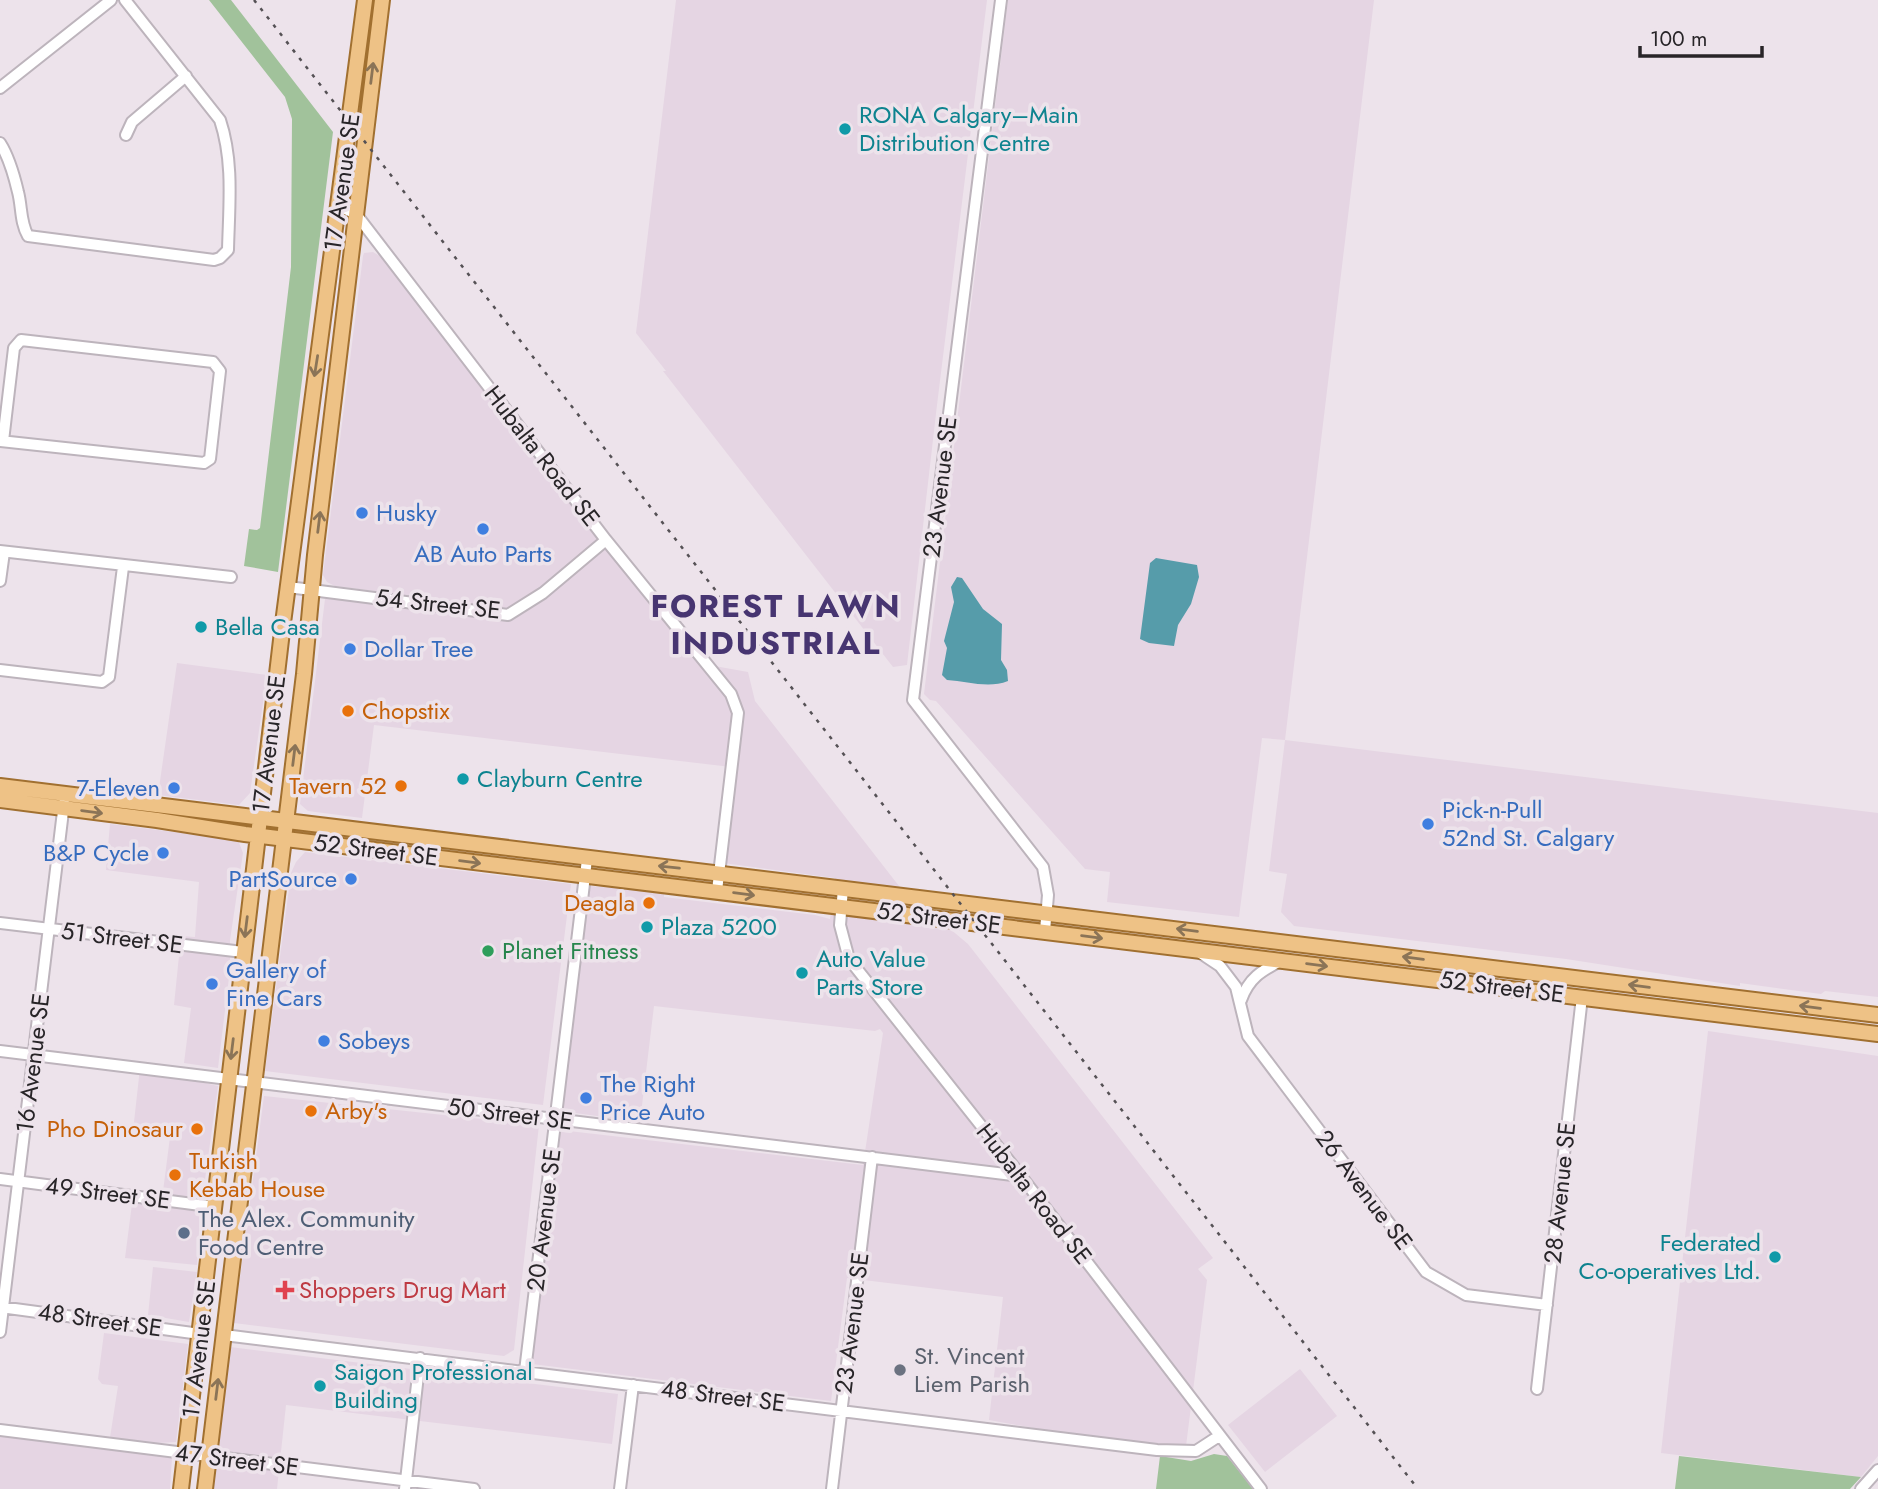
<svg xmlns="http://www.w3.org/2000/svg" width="1878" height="1489" viewBox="0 0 1878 1489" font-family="Jost,sans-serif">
<rect width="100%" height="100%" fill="#ede3eb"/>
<!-- built -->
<path fill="#e5d5e3" d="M676,0H987L937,405L907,665L893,667L663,371H666L636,333Z
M1008,0H1374L1285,740L1878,813V997L1825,991L1821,994L1740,983V986L1566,959L1294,926L1281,912L1287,874L1269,871L1285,740L1262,738L1239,917L1107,902L1110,872L1085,869L936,701L930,700L924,694Z
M373,252L395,265L709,665L748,672L755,701L899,886L968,944L1213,1258L1198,1269L1207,1280L1186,1446L1157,1450L989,1420L1003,1297L847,1278L831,1401L532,1364L560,1130L863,1165L883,1033L880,1029L875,1031L654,1006L640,1122L561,1111L585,885L598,887L604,885L664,892V897L815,915L830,919L835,878L723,863L731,767L374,725L362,818L308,811L300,804L325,599L330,597L388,604L390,593L335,586L327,582L323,575L363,256L364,253Z
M177,663L267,675L250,793L239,805L158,795Z
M110,824L238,840L243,853L230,940V969L218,1068L184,1063L191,1008L174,1005L181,936L195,937L199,882L106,870Z
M305,852L571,884L543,1105L265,1071L291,873L296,862Z
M1708,1031L1878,1056V1456L1861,1477L1661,1453Z
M140,1068L218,1086L200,1215L197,1265L125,1258L133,1196L162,1199L170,1137L133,1131Z
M264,1096L539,1125L514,1350L504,1356L234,1323Z
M153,1267L197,1272L189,1322L148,1315Z
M104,1333L188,1344L176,1442L117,1445L172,1457L170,1489H0V1430L109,1444L118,1386L102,1384L98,1379Z
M230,1347L618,1394L612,1444L286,1405L277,1489H211Z
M1300,1369L1337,1416L1265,1472L1228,1425Z"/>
<!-- green -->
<path fill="#a1c29b" d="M209,0H231L333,132L278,572L244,566L249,529L257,530L260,528L291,267L292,119L285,97Z
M1214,1454L1227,1456L1253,1489H1156L1160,1456L1191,1461Z
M1679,1456L1861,1477L1850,1489H1675Z"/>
<!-- water -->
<path fill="#569caa" d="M1156,558L1197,565L1199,577L1191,604L1178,625L1174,646L1149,643L1140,639L1150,563Z
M957,577L962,578L983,609L1002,624L1001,660L1007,670L1008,681C988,689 967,681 947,680L942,675L947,648L944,641L954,602L951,587Z"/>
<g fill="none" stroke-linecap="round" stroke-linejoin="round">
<defs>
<path id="minor" d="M1001,0L913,700L1043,867L1048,895L1045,931
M0,88L111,0
M126,135L132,122L186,76
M0,143C9,157 14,175 18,192C22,207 20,222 28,236L214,260L220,258L228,250C229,206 234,162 220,120L125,0
M339,206L356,214L606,540L731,694L738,713L717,891
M0,441L204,463L210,459L220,371L213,362L21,340L14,348L3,441
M0,551L231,577
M0,581L4,552
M288,587L508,615L543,593L606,540
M0,670L102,682L109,677L123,567
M843,888L840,925L849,959L1021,1176L1261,1489
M0,923L243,952
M1199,952L1220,966L1236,987L1248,1036L1426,1272L1466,1295L1547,1305
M1241,1000C1249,978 1261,971 1282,960
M0,1051L1021,1176
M0,1179L216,1207
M0,1307L200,1334
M0,1332L64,803
M224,1335L1157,1450L1196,1451L1219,1436
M525,1371L587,859
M1537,1389L1582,997
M0,1430L474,1489
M405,1489L420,1358
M620,1489L633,1385
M832,1489L872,1157
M1861,1489L1878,1470"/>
<path id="major" d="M0,786L1878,1015
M0,800L157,820L245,834L1878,1034
M181,1489L283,623L365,0
M205,1489L304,674L315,555L382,0"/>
</defs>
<!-- minor casing -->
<use href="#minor" stroke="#bdb4bc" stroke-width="14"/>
<!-- major casing -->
<use href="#major" stroke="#a17030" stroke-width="18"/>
<!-- minor -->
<use href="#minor" stroke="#fff" stroke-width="10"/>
<!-- major -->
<use href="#major" stroke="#eec286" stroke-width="14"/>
<!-- rail -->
<path stroke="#555155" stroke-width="2.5" stroke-dasharray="3.5 7" stroke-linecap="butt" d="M254,0L1418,1489"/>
</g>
<!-- one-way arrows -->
<defs><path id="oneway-shaft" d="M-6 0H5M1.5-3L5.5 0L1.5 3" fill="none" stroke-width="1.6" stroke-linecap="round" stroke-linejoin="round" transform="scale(1.75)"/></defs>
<g stroke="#8b7457">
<use href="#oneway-shaft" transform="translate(372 73) rotate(-83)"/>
<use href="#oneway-shaft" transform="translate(316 366) rotate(99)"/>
<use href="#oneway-shaft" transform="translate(319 522) rotate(-83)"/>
<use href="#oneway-shaft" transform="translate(294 755) rotate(-83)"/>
<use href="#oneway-shaft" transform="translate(92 812) rotate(8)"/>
<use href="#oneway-shaft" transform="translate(470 862) rotate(7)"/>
<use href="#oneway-shaft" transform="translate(669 867) rotate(-174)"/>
<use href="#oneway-shaft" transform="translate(744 894) rotate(7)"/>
<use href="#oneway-shaft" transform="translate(246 927) rotate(97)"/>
<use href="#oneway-shaft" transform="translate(1187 930) rotate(-173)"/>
<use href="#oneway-shaft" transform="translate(1092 937) rotate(7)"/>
<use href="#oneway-shaft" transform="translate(1413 958) rotate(-173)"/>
<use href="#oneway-shaft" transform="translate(1317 965) rotate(7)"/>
<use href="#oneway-shaft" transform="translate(1639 986) rotate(-173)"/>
<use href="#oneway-shaft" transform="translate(1810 1007) rotate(-173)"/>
<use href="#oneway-shaft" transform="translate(232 1049) rotate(97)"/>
<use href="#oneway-shaft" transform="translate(217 1389) rotate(-83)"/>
</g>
<!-- markers -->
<g fill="#0f9aa8" stroke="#ede3eb" stroke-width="2.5">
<circle cx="845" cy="129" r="7"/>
<circle cx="201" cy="627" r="7"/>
<circle cx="463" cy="779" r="7"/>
<circle cx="647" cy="927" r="7"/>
<circle cx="802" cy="973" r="7"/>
<circle cx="1775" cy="1257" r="7"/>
<circle cx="320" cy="1386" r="7"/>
</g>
<g fill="#3f7fe0" stroke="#ede3eb" stroke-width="2.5">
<circle cx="362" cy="513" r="7"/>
<circle cx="483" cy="529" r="7"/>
<circle cx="350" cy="649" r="7"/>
<circle cx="174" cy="788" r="7"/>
<circle cx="1428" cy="824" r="7"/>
<circle cx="163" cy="853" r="7"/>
<circle cx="351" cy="879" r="7"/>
<circle cx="212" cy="984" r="7"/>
<circle cx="324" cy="1041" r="7"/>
<circle cx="586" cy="1098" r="7"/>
</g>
<g fill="#e8710a" stroke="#ede3eb" stroke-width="2.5">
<circle cx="348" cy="711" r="7"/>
<circle cx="401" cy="786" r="7"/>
<circle cx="649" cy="903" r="7"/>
<circle cx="311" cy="1111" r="7"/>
<circle cx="197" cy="1129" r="7"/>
<circle cx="175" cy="1175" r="7"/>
</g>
<circle fill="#2e9e5b" stroke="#ede3eb" stroke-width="2.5" cx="488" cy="951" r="7"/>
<circle fill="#5c6f8a" stroke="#ede3eb" stroke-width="2.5" cx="184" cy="1233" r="7"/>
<path fill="#e0444e" stroke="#ede3eb" stroke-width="2.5" d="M281.5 1279.5h7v7h7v7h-7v7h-7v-7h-7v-7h7z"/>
<circle fill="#6b7280" stroke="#ede3eb" stroke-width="2.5" cx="900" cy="1370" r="7"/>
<g text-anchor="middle" stroke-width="7" stroke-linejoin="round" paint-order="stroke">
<!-- culture labels -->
<g font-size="24" fill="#0d838f" stroke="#ede3eb" text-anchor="start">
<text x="859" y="123">RONA Calgary–Main<tspan x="859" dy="28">Distribution Centre</tspan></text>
<text x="215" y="635">Bella Casa</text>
<text x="477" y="787">Clayburn Centre</text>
<text x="661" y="935">Plaza 5200</text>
<text x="816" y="967">Auto Value<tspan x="816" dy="28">Parts Store</tspan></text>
<text x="1761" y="1251" text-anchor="end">Federated<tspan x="1761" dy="28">Co-operatives Ltd.</tspan></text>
<text x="334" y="1380">Saigon Professional<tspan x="334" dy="28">Building</tspan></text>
</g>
<!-- street labels -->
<g font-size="24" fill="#282528" stroke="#ede3eb">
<text transform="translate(342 182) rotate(-82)" y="8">17 Avenue SE</text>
<text transform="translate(542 456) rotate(52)" y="8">Hubalta Road SE</text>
<text transform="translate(940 487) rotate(-83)" y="8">23 Avenue SE</text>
<text transform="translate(438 604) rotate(6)" y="8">54 Street SE</text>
<text transform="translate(269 744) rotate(-83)" y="8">17 Avenue SE</text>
<text transform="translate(376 850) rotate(7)" y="8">52 Street SE</text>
<text transform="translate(939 918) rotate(7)" y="8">52 Street SE</text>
<text transform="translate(122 938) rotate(7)" y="8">51 Street SE</text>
<text transform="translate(1502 987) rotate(7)" y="8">52 Street SE</text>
<text transform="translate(33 1063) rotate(-83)" y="8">16 Avenue SE</text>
<text transform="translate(510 1114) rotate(7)" y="8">50 Street SE</text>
<text transform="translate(1364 1190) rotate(53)" y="8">26 Avenue SE</text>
<text transform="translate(108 1193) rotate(7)" y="8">49 Street SE</text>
<text transform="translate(1560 1193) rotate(-84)" y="8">28 Avenue SE</text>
<text transform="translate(1034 1194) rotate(52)" y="8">Hubalta Road SE</text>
<text transform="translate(544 1220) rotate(-83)" y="8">20 Avenue SE</text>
<text transform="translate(100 1320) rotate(8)" y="8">48 Street SE</text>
<text transform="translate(852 1323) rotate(-83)" y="8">23 Avenue SE</text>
<text transform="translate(199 1349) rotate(-83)" y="8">17 Avenue SE</text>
<text transform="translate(723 1396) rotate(7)" y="8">48 Street SE</text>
<text transform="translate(237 1460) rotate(7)" y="8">47 Street SE</text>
</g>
<!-- shop labels -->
<g font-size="24" fill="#366cbe" stroke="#ede3eb" text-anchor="start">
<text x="376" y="521">Husky</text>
<text x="483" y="562" text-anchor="middle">AB Auto Parts</text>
<text x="364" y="657">Dollar Tree</text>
<text x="160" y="796" text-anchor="end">7-Eleven</text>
<text x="1442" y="818">Pick-n-Pull<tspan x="1442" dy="28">52nd St. Calgary</tspan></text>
<text x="149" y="861" text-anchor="end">B&amp;P Cycle</text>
<text x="337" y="887" text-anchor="end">PartSource</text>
<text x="226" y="978">Gallery of<tspan x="226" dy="28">Fine Cars</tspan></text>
<text x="338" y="1049">Sobeys</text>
<text x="600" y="1092">The Right<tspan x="600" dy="28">Price Auto</tspan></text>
</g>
<!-- food labels -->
<g font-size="24" fill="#c56008" stroke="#ede3eb" text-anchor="start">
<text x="362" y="719">Chopstix</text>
<text x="387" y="794" text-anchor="end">Tavern 52</text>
<text x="635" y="911" text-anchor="end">Deagla</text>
<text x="325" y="1119">Arby's</text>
<text x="183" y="1137" text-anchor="end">Pho Dinosaur</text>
<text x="189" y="1169">Turkish<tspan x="189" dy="28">Kebab House</tspan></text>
</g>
<!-- leisure labels -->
<g font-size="24" fill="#27864d" stroke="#ede3eb" text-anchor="start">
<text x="502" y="959">Planet Fitness</text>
</g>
<!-- service labels -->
<g font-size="24" fill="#4e5e75" stroke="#ede3eb" text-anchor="start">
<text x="198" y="1227">The Alex. Community<tspan x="198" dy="28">Food Centre</tspan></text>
</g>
<!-- health labels -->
<g font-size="24" fill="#be3a42" stroke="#ede3eb" text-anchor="start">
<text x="299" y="1298">Shoppers Drug Mart</text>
</g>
<!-- worship labels -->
<g font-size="24" fill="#5b616d" stroke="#ede3eb" text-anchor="start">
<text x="914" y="1364">St. Vincent<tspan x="914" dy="28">Liem Parish</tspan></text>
</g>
<!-- district labels -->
<g font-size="32" font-weight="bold" letter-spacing="2" fill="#473571" stroke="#ede3eb">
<text x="776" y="617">FOREST LAWN<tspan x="776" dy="37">INDUSTRIAL</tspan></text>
</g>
</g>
<!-- scale -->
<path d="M1640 46v10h122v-10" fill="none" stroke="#282528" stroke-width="3.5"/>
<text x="1650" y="46" font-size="21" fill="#282528" stroke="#ede3eb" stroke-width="5" paint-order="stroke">100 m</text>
</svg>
